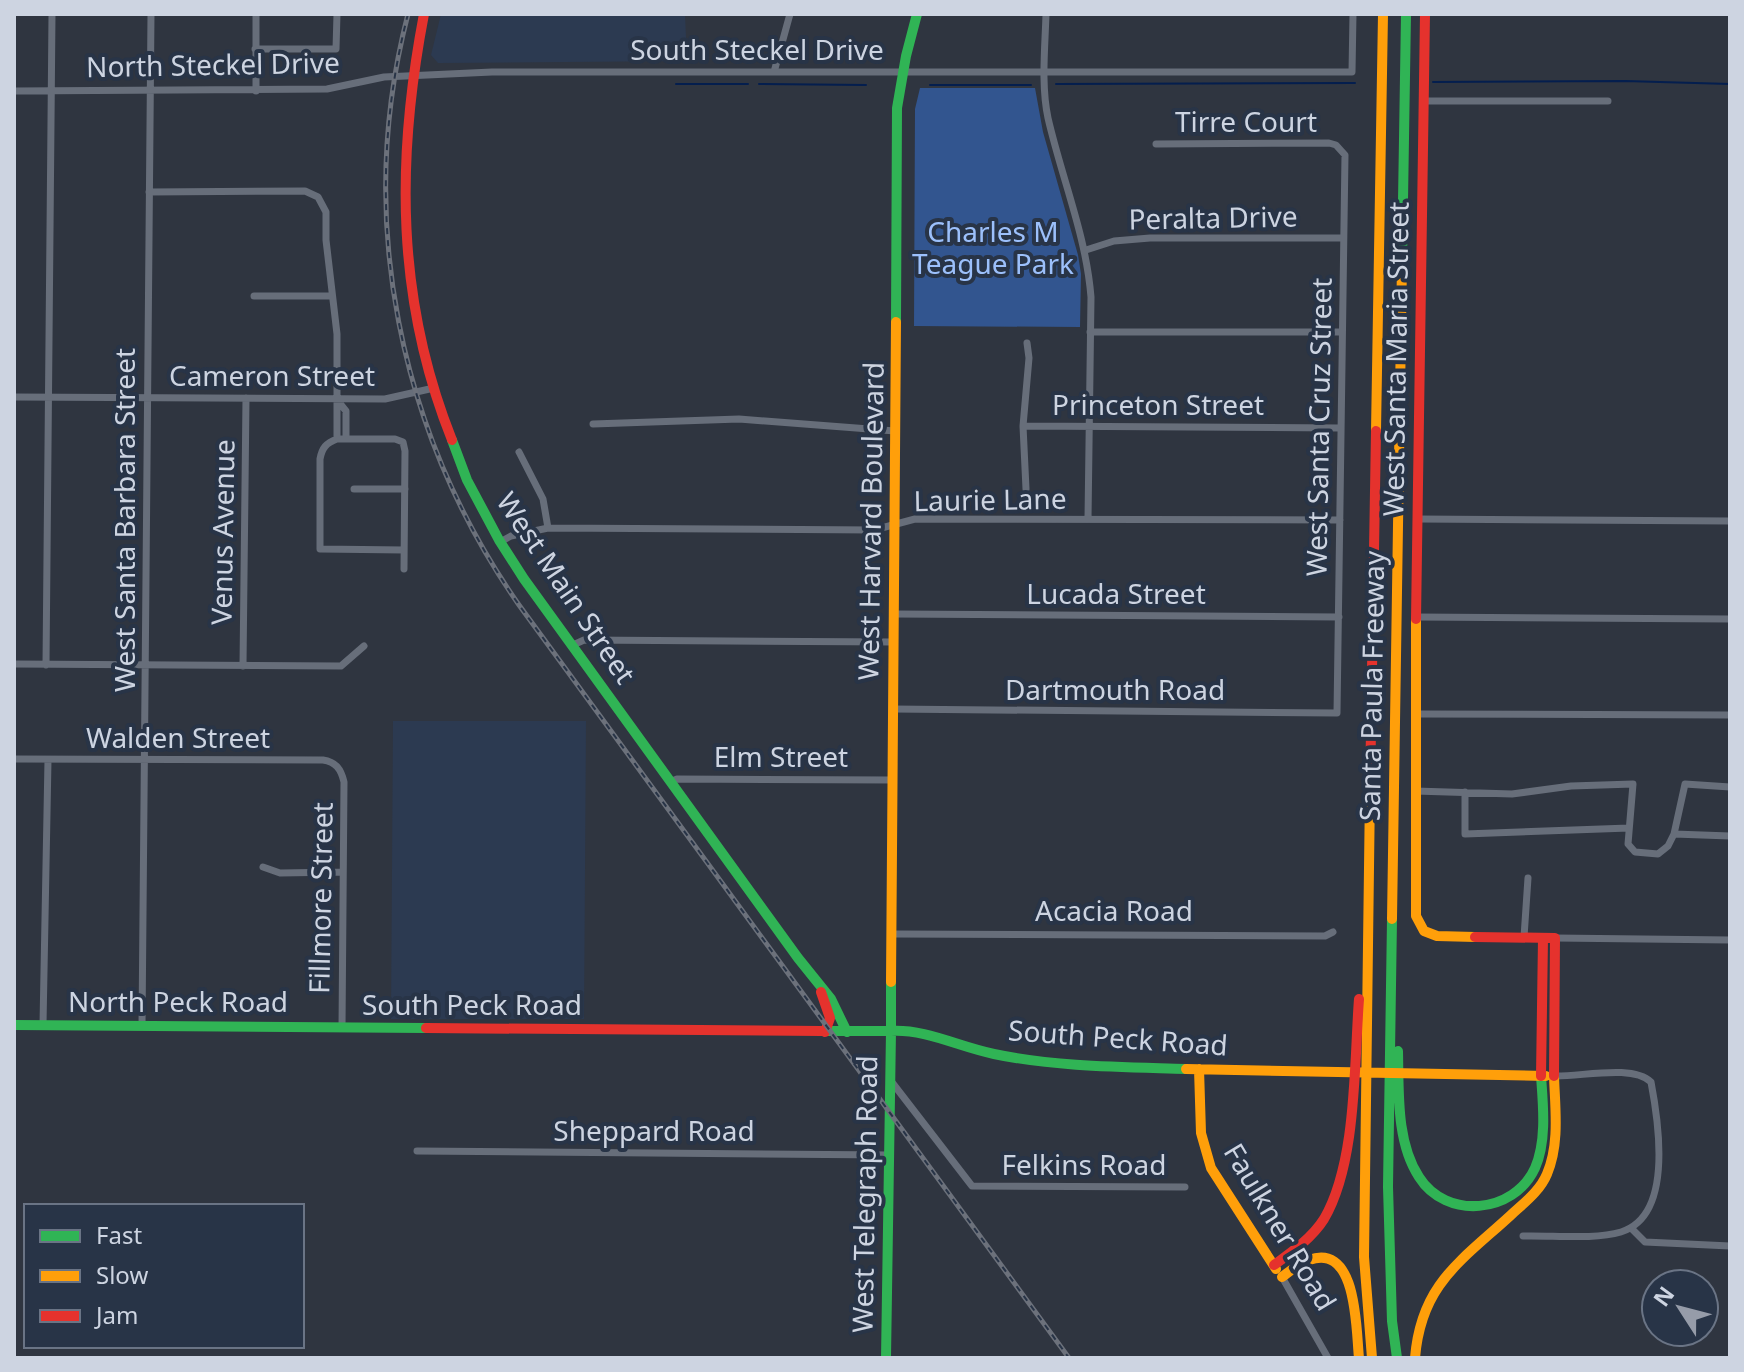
<svg xmlns="http://www.w3.org/2000/svg" width="1744" height="1372" viewBox="0 0 1744 1372" font-family="'Noto Sans',sans-serif">
<rect width="100%" height="100%" fill="#2f3540"/>
<!-- built -->
<path fill="#2c3a51" d="M441,14H685L687,61L438,63L431,55Z
M393,721H586L584,1019H391Z"/>
<!-- green -->
<path fill="#32558f" d="M920,88H1035L1043,132L1078,255L1081,274L1080,327L914,326L915,109Z"/>
<g fill="none" stroke-linecap="round" stroke-linejoin="round">
<!-- stream -->
<path stroke="#041e4e" stroke-width="2" d="M1433,82L1625,81L1730,84
M676,84H748
M759,84L866,85
M1056,84L1355,83
M930,85H1031"/>
<!-- street -->
<path stroke="#676e7a" stroke-width="7" d="M1046,14C1045,48 1041,85 1048,118C1062,179 1086,235 1091,297L1088,519
M255,49H336L337,14
M774,72L790,14
M14,91L327,89L384,77L492,72H1352L1353,14
M256,91V14
M1423,101H1608
M149,192L305,191L318,197L326,212V240L337,334V439
M1086,250L1114,241L1150,238H1343
M254,296H332
M1090,332H1341
M14,397L385,399L434,388
M338,401L346,411V439
M593,424L739,419L895,431
M1023,426L1340,428
M519,452L543,499L548,528
M354,489H405
M1026,489L1023,426L1029,358L1027,343
M1419,519L1730,521
M500,542L511,536L548,528L874,530L915,519L1340,520
M404,550L320,549V459C322,448 326,443 337,439H395L403,442L405,451L404,569
M893,614L1339,617
M1416,617L1730,619
M573,645L584,640L893,642
M14,664L341,666L364,646
M46,665L52,14
M243,666L246,398
M893,709L1337,713L1345,155L1336,145L1329,143L1156,144
M1415,714L1730,715
M14,759L323,760C336,762 341,769 344,782L342,1028
M670,782L677,779L893,780
M1415,791L1512,794L1571,786L1633,784L1628,844L1635,852L1658,854L1668,846L1674,834L1730,836
M1465,792V834L1629,828
M1674,834L1685,784L1730,787
M263,867L280,873L343,872
M893,934L1325,936L1333,932
M1524,937L1528,878
M1555,938L1730,940
M43,1025L48,760
M142,1026L151,14
M891,1081L972,1186L1185,1187
M417,1151L890,1155
M1631,1228L1645,1242L1730,1246
M1523,1236C1552,1235 1594,1240 1621,1232C1673,1216 1659,1124 1651,1082C1632,1064 1581,1077 1554,1076
M1282,1277L1328,1358"/>
<!-- fast -->
<path stroke="#30b455" stroke-width="10" d="M1402,263L1406,14
M896,322L897,108L906,56L917,14
M452,440L467,480L499,540L524,579L798,958L831,999L847,1032
M1392,919L1388,1187L1392,1321L1397,1358
M891,982V1031C926,1029 959,1047 994,1054C1056,1067 1122,1067 1186,1069
M14,1025L426,1028
M821,1031H891L886,1358
M1398,1051C1399,1092 1396,1142 1419,1177C1446,1220 1514,1214 1535,1168C1547,1141 1543,1104 1541,1076"/>
<!-- slow -->
<path stroke="#ff9f0a" stroke-width="10" d="M1376,431L1383,14
M1416,619V916L1424,931L1437,936L1475,937
M1370,790L1364,1257L1372,1358
M1392,919L1402,263
M891,982L896,322
M1186,1069L1546,1076
M1199,1069L1201,1133L1211,1168L1276,1269
M1282,1277C1290,1271 1299,1263 1309,1260C1358,1242 1356,1331 1359,1358
M1415,1358C1421,1284 1461,1261 1511,1215C1524,1203 1540,1191 1547,1174C1560,1143 1555,1108 1554,1076"/>
<!-- jam -->
<path stroke="#e5322d" stroke-width="10" d="M424,14C396,160 396,300 452,440
M1416,619L1425,14
M1370,790L1376,431
M1475,937L1555,938L1554,1076
M821,992L830,1018L825,1032
M426,1028L821,1031
M1541,1076L1543,938
M1274,1265C1292,1252 1312,1238 1324,1219C1357,1163 1354,1064 1359,999"/>
<defs>
<path id="rail" d="M408,14C355,218 399,433 519,605L1069,1358"/>
</defs>
<!-- rail casing -->
<use href="#rail" stroke="#6c717b" stroke-width="5"/>
<!-- rail -->
<use href="#rail" stroke="#283447" stroke-width="2" stroke-dasharray="6" stroke-linecap="butt"/>
</g>
<g text-anchor="middle" stroke-width="8" stroke-linejoin="round" paint-order="stroke">
<!-- street labels -->
<g font-size="28" fill="#cdd4e1" stroke="#283447">
<text x="757" y="60">South Steckel Drive</text>
<text transform="translate(213 65) rotate(-1)" y="10">North Steckel Drive</text>
<text x="1246" y="132">Tirre Court</text>
<text transform="translate(1213 218) rotate(-1)" y="10">Peralta Drive</text>
<text transform="translate(1396 359) rotate(-89)" y="10">West Santa Maria Street</text>
<text x="272" y="386">Cameron Street</text>
<text x="1158" y="415">Princeton Street</text>
<text transform="translate(1319 427) rotate(-89)" y="10">West Santa Cruz Street</text>
<text transform="translate(990 500) rotate(-1)" y="10">Laurie Lane</text>
<text transform="translate(125 520) rotate(-90)" y="10">West Santa Barbara Street</text>
<text transform="translate(871 521) rotate(-89)" y="10">West Harvard Boulevard</text>
<text transform="translate(223 532) rotate(-89)" y="10">Venus Avenue</text>
<text transform="translate(566 588) rotate(56)" y="10">West Main Street</text>
<text x="1116" y="604">Lucada Street</text>
<text transform="translate(1372 686) rotate(-89)" y="10">Santa Paula Freeway</text>
<text x="1115" y="700">Dartmouth Road</text>
<text x="178" y="748">Walden Street</text>
<text x="781" y="767">Elm Street</text>
<text transform="translate(321 898) rotate(-89)" y="10">Fillmore Street</text>
<text x="1114" y="921">Acacia Road</text>
<text x="178" y="1012">North Peck Road</text>
<text x="472" y="1015">South Peck Road</text>
<text transform="translate(1118 1038) rotate(4)" y="10">South Peck Road</text>
<text x="654" y="1141">Sheppard Road</text>
<text x="1084" y="1175">Felkins Road</text>
<text transform="translate(865 1194) rotate(-89)" y="10">West Telegraph Road</text>
<text transform="translate(1280 1227) rotate(59)" y="10">Faulkner Road</text>
</g>
<!-- park labels -->
<g font-size="28" fill="#9cc0fb" stroke="#283447">
<text x="993" y="242">Charles M<tspan x="993" dy="32">Teague Park</tspan></text>
</g>
</g>
<!-- border -->
<rect width="1744" height="1372" fill="none" stroke="#cdd4e1" stroke-width="32"/>
<!-- legend -->
<rect x="24" y="1204" width="280" height="144" fill="#283447" stroke="#6a7485" stroke-width="2"/>
<rect x="40" y="1230" width="40" height="12" fill="#30b455" stroke="#6a7485" stroke-width="2"/>
<text x="96" y="1244" font-size="24" fill="#cdd4e1">Fast</text>
<rect x="40" y="1270" width="40" height="12" fill="#ff9f0a" stroke="#6a7485" stroke-width="2"/>
<text x="96" y="1284" font-size="24" fill="#cdd4e1">Slow</text>
<rect x="40" y="1310" width="40" height="12" fill="#e5322d" stroke="#6a7485" stroke-width="2"/>
<text x="96" y="1324" font-size="24" fill="#cdd4e1">Jam</text>
<!-- north arrow -->
<g transform="translate(1680 1308) rotate(306)"><circle r="38" fill="#283447" stroke="#6a7485" stroke-width="2"/>
<path d="M0-6L14 30L0 20L-14 30Z" fill="#969ca9"/>
<text y="-12" font-size="22" font-weight="bold" text-anchor="middle" fill="#cdd4e1">N</text>
</g>
</svg>
